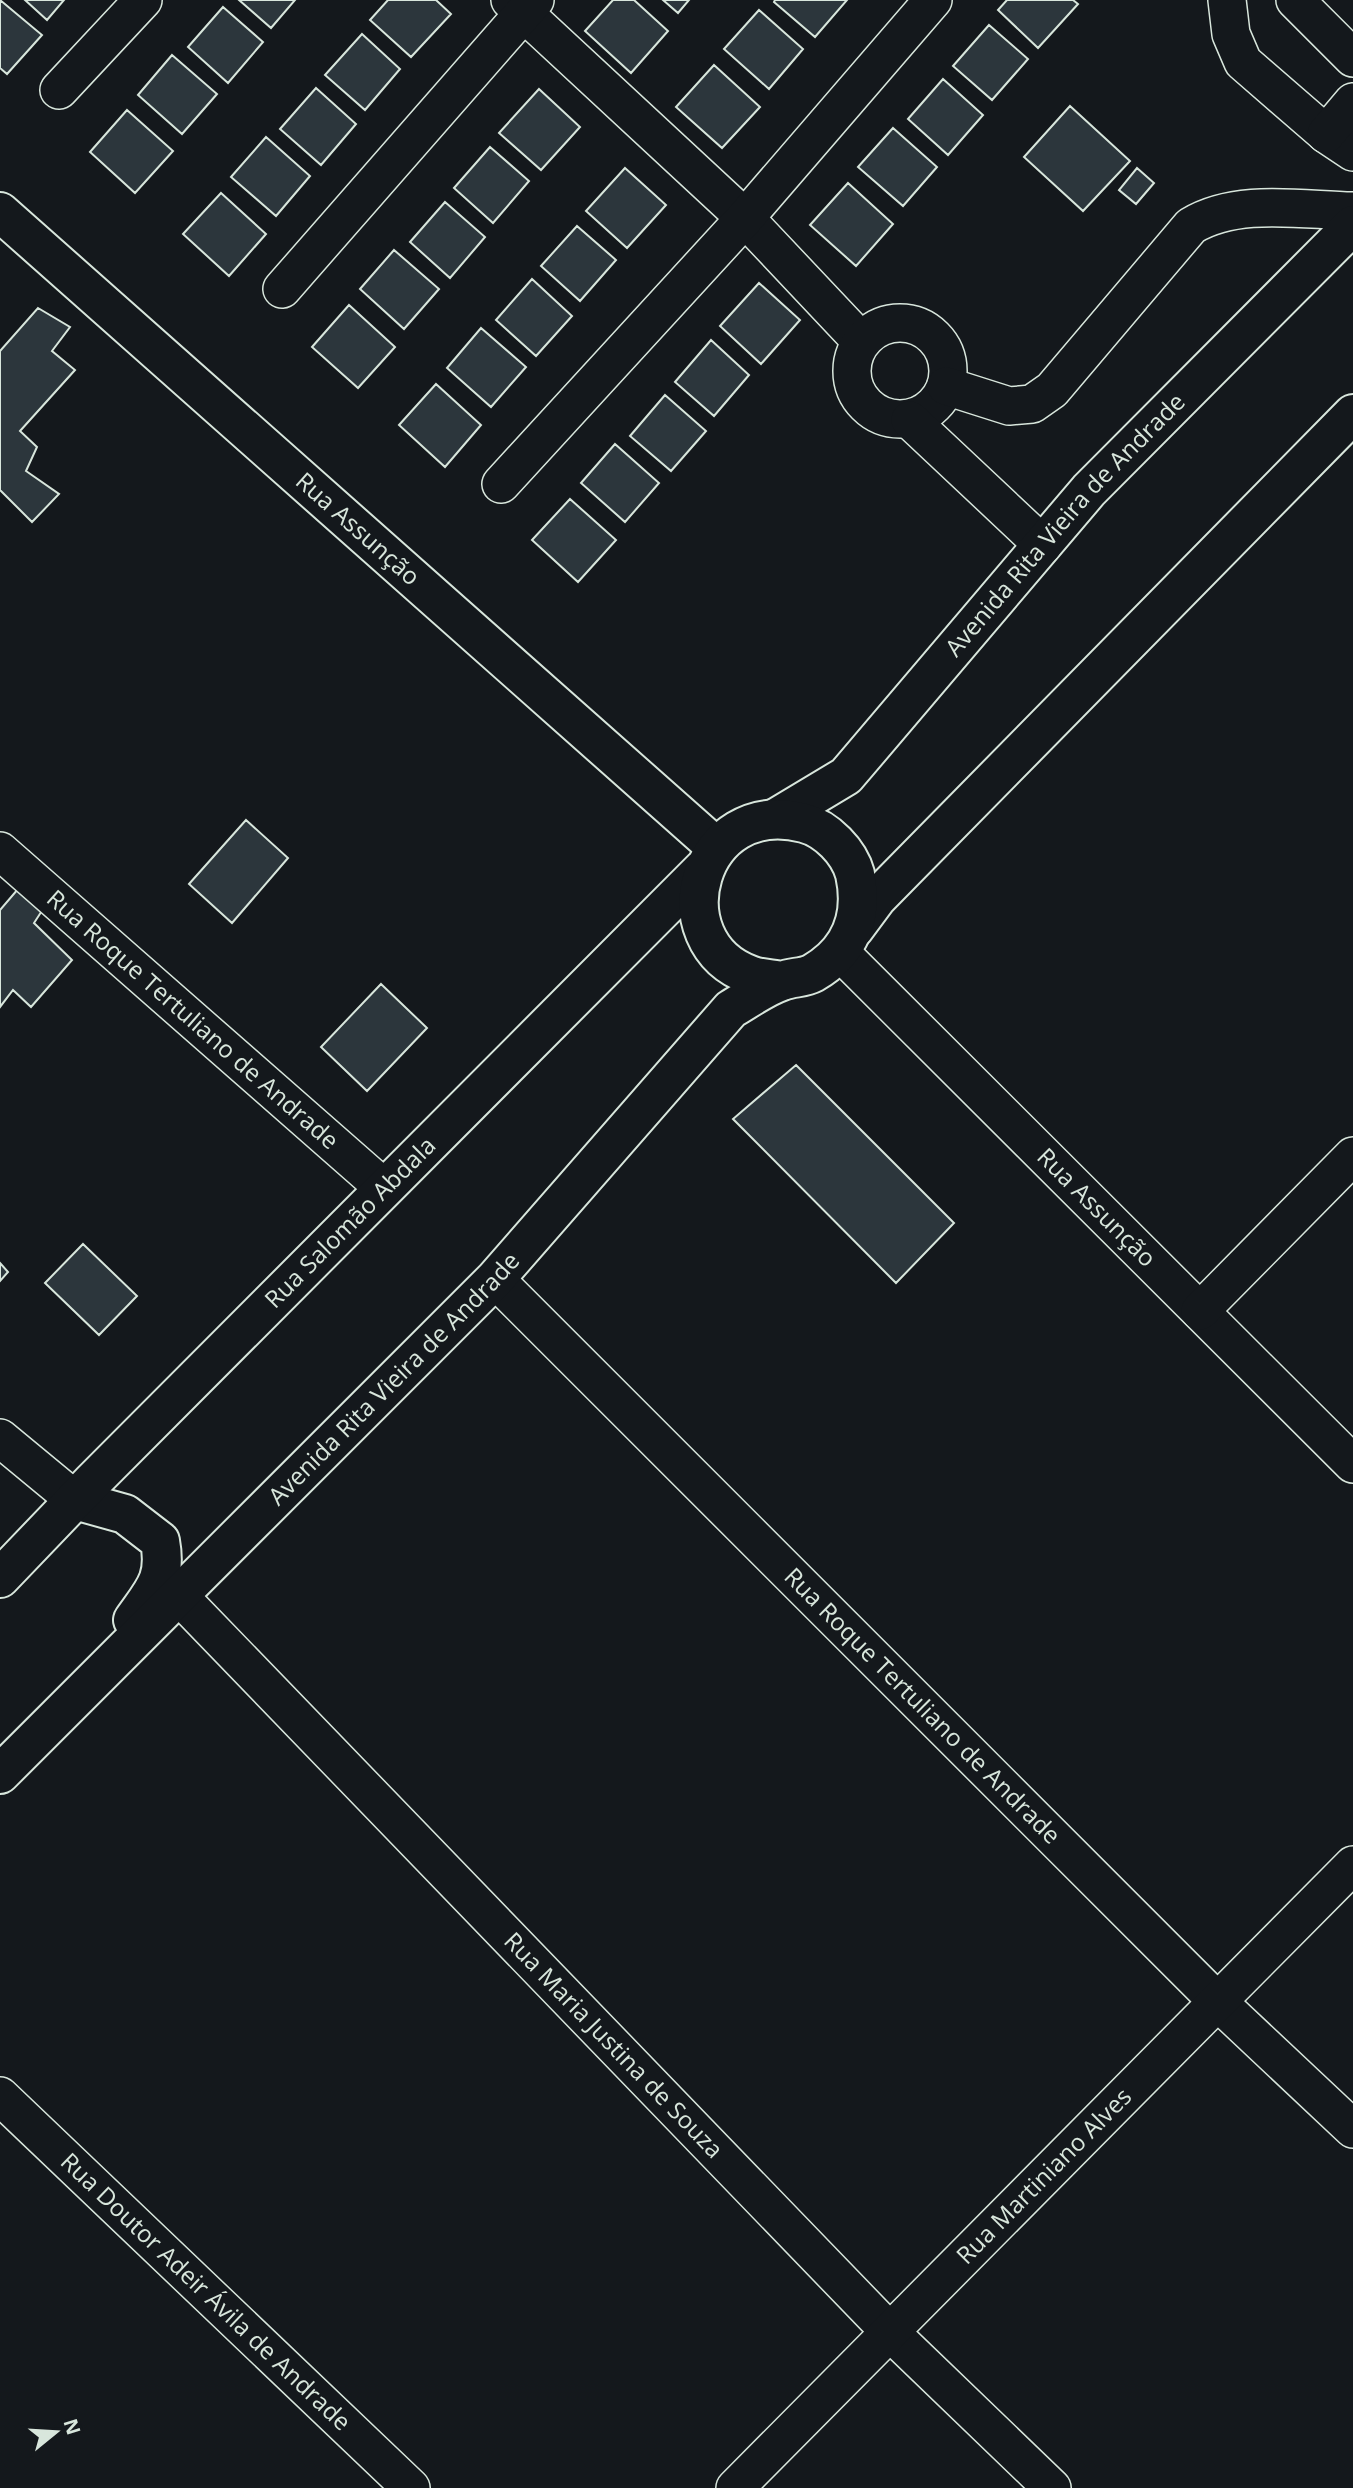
<svg xmlns="http://www.w3.org/2000/svg" width="1353" height="2488" viewBox="0 0 1353 2488" font-family="'Open Sans',sans-serif">
<rect width="100%" height="100%" fill="#14181c"/>
<!-- building -->
<path fill="#2c363c" stroke="#d8e6dc" stroke-width="2" d="M0,0L42,35L7,74L0,68Z
M25,0H64L47,20Z
M239,0H295L271,28Z
M388,0H436L451,14L411,57L370,20Z
M613,0H634L668,31L631,73L585,31Z
M663,0H689L678,13Z
M775,0H847L815,37L774,2Z
M1007,0H1073L1078,4L1038,48L998,10Z
M223,7L263,42L228,83L188,47Z
M759,10L803,49L769,89L724,49Z
M989,25L1028,59L992,100L953,66Z
M362,34L400,69L365,110L325,75Z
M172,55L217,94L182,134L138,95Z
M714,65L760,107L722,148L676,107Z
M943,79L983,115L948,155L908,119Z
M316,88L356,124L321,165L280,129Z
M539,89L580,127L541,170L499,133Z
M1070,106L1130,161L1083,211L1024,157Z
M127,110L173,151L135,193L90,152Z
M893,128L937,167L903,206L858,167Z
M266,137L310,176L276,216L231,177Z
M490,147L529,181L493,223L454,188Z
M625,168L666,205L627,248L586,211Z
M1137,168L1154,183L1136,204L1119,190Z
M848,183L893,224L856,266L810,225Z
M221,193L266,234L229,276L183,234Z
M445,202L485,237L450,278L410,242Z
M577,226L616,260L580,301L541,266Z
M394,250L439,289L404,329L360,289Z
M532,279L572,316L536,356L496,320Z
M759,283L800,320L761,364L720,326Z
M349,305L395,347L358,388L312,347Z
M38,308L70,327L52,351L75,370L20,431L37,447L26,471L59,494L32,522L0,490V351Z
M481,328L526,367L491,407L447,368Z
M711,340L749,375L714,416L675,382Z
M436,384L481,425L445,467L399,425Z
M665,395L706,431L671,471L630,436Z
M615,444L659,483L625,522L581,483Z
M570,499L616,540L578,582L532,540Z
M246,820L288,858L232,923L189,884Z
M24,882L47,903L34,923L72,960L31,1007L13,990L0,1007V910Z
M381,984L427,1028L367,1091L321,1047Z
M796,1065L954,1223L896,1283L733,1119Z
M83,1244L137,1296L99,1335L45,1283Z
M0,1263L8,1272L0,1281Z"/>
<g fill="none" stroke-linecap="round" stroke-linejoin="round">
<defs>
<g id="street">
<path d="M510,0L745,218L861,341"/>
<path d="M1227,0L1231,34L1243,62L1326,134L1353,152"/>
<path d="M1295,0L1353,58"/>
<path d="M59,90L143,0"/>
<path d="M1326,134L1353,102"/>
<path d="M282,289L535,0"/>
<circle cx="900" cy="371" r="48"/>
<path d="M946,386L1009,406L1032,404L1052,390L1191,226C1237,198 1301,210 1353,211"/>
<path d="M910,420L1043,545"/>
<path d="M501,484L745,218L933,0"/>
<path id="s1" d="M0,851L384,1188"/>
<path id="s2" d="M840,952L1353,1464"/>
<path id="s3" d="M495,1279L1218,2002L1353,2129"/>
<path d="M1200,1311L1353,1156"/>
<path d="M0,1438L75,1500"/>
<path id="s4" d="M179,1596L891,2333L1052,2488"/>
<path id="s5" d="M0,2096L411,2488"/>
<path id="s6" d="M735,2488L1353,1865"/>
</g>
<g id="secondary">
<path id="s7" d="M0,212L716,847"/>
<path id="s8" d="M776,818L846,776L1089,490L1353,225"/>
<path d="M854,929L877,898L1353,414"/>
<path d="M75,1500L125,1514L160,1541C167,1579 154,1590 133,1620"/>
<path id="s9" d="M0,1578L92,1482L703,869"/>
<path id="s10" d="M0,1774L495,1279L731,1009C747,1000 764,987 782,981C792,977 804,978 813,973C851,951 864,915 855,874C849,852 827,829 804,823C697,795 659,942 750,975C759,979 772,979 782,981"/>
</g>
</defs>
<!-- street casing -->
<use href="#street" stroke="#d8e6dc" stroke-width="40"/>
<!-- secondary casing -->
<use href="#secondary" stroke="#d8e6dc" stroke-width="42"/>
<!-- street -->
<use href="#street" stroke="#14181c" stroke-width="37"/>
<!-- secondary -->
<use href="#secondary" stroke="#14181c" stroke-width="38"/>
</g>
<g text-anchor="middle" stroke-width="5" stroke-linejoin="round" paint-order="stroke">
<!-- street labels -->
<g font-size="24" fill="#d8e6dc" stroke="#14181c">
<text dy="8" stroke="none"><textPath href="#s8" startOffset="415">Avenida Rita Vieira de Andrade</textPath></text>
<text dy="8" stroke="none"><textPath href="#s7" startOffset="478">Rua Assunção</textPath></text>
<text dy="8" stroke="none"><textPath href="#s1" startOffset="256">Rua Roque Tertuliano de Andrade</textPath></text>
<text dy="8" stroke="none"><textPath href="#s2" startOffset="362">Rua Assunção</textPath></text>
<text dy="8" stroke="none"><textPath href="#s9" startOffset="499">Rua Salomão Abdala</textPath></text>
<text dy="8" stroke="none"><textPath href="#s10" startOffset="558">Avenida Rita Vieira de Andrade</textPath></text>
<text dy="8" stroke="none"><textPath href="#s3" startOffset="604">Rua Roque Tertuliano de Andrade</textPath></text>
<text dy="8" stroke="none"><textPath href="#s4" startOffset="625">Rua Maria Justina de Souza</textPath></text>
<text dy="8" stroke="none"><textPath href="#s6" startOffset="439">Rua Martiniano Alves</textPath></text>
<text dy="8" stroke="none"><textPath href="#s5" startOffset="284">Rua Doutor Adeir Ávila de Andrade</textPath></text>
</g>
</g>
<!-- north arrow -->
<g transform="translate(56 2432) rotate(72)" stroke="#14181c" stroke-width="5" paint-order="stroke">
<path d="M0-5L12 26L0 18L-12 26Z" fill="#d8e6dc"/>
<text y="-10" font-size="19" font-weight="bold" text-anchor="middle" fill="#d8e6dc">N</text>
</g>
</svg>
